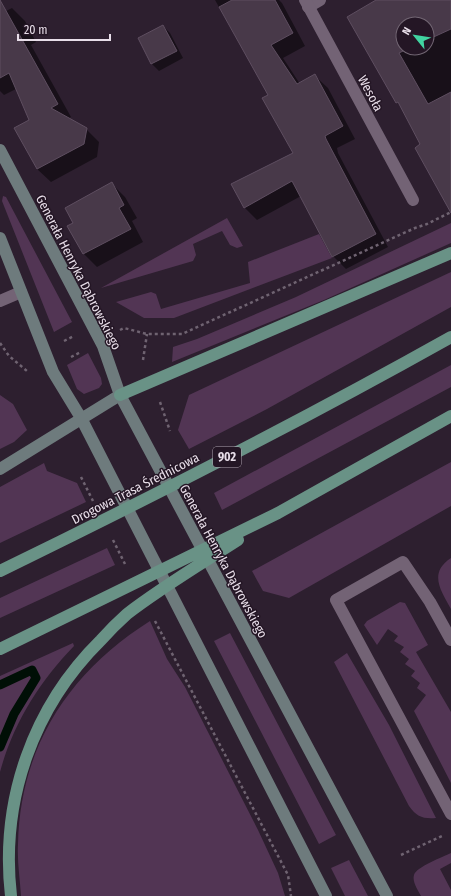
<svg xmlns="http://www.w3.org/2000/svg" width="451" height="896" viewBox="0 0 451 896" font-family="'Fira Sans Condensed',sans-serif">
<rect width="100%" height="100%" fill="#2d1f2f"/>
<!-- green -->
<path fill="#523554" d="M3,196L6,197L72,322L54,332L2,201Z
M227,218L243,246L237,248L230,245L222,231L193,244L196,255L193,261L101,288Z
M451,223V243L324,300L172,362L173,347L197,339L296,297Z
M319,234L332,258L174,318H144L116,302L151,292L156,294L161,309L250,283L248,262Z
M451,272V307L267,409L189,449L178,430L189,395Z
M88,353L101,378L102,384L99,388L84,394L77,389L67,365Z
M451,365V387L222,510L214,493Z
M0,395L13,404L27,430L14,442L0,449Z
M451,462V506L289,598L263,591L252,571Z
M44,463L47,471L77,483L86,502L0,543V487Z
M107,548L115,565L0,618V598Z
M451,558V609C441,591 428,573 451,558Z
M400,602L405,603L428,645L416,652L451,712V783L414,711L426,695L417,688L420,683L411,676L415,671L405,664L409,659L400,652L404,647L394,641L398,636L388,629L377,645L364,625L367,621Z
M150,621L167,659L185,687L258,830L278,873L285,896H21C20,879 17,861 18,844C20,747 69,672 150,621Z
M230,633L336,835L319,844L214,641Z
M73,643L74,646C39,682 13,724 0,772V676Z
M347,653L389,725L436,818C423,819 417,817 409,806L334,662Z
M451,853V863L440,869L451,890V896H421C418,890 412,882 414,875C416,867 443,857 451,853Z
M349,860L368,896H345L331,868Z"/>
<!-- shadow -->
<path fill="#0007" fill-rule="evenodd" d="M215,0H279L282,3L305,46L283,58L300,84L315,76L328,88L355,139L337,148L338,153L388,247L346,269L333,256L301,196L257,220L244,207L294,153L269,95Z
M379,0H451V196L403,108L397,102L348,18ZM403,24H427V48H403Z
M12,8L25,21L36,42L31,45L71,117L68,119L86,129L99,142L97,157L51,182L37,169L30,121L16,89L4,95L0,91V14Z
M163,26L170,33L183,58L159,71L152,64L139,39Z
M112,184L125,197L137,218L132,221L143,242L97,267L84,254L69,227L74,223Z"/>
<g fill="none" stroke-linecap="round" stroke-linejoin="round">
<!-- stream -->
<path stroke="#000f06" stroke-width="9" d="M0,685L32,670L36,678L14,714L0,747"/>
</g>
<!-- building -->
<path fill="#483949" stroke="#5e4e60" d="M0,0L58,104L51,108L87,128L84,144L37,169L14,128L29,120L9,73L0,78Z
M232,0H275L293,33L271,45L297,84L315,74L343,126L325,136L326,139L376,234L332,257L292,181L244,208L231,184L293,153L262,98L268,95L219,7Z
M376,0H451V29L427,40V24H403V48H409L399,53L428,104L451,92V213L415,148L420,144L398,102L396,103L347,17Z
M163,25L177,51L151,64L138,38Z
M112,182L124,205L119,208L131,229L83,254L67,226L73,223L65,208Z"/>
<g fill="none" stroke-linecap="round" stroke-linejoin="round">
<!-- path -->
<path stroke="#6f6371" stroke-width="2.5" stroke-dasharray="3 3" stroke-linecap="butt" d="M120,330L124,328L147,334H182L415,228L427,224L451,212
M64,341L74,336
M0,343L9,356L27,371
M71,357L81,352
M143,360L147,334
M160,402L170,431
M81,477L93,501
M113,540L125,564
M155,621L288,875L291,896
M401,855L444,835"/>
<!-- lane -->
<path stroke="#736375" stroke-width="12" d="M308,7L320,0
M451,640L430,602L403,562L336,600L451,814"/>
<!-- street -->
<path stroke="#736375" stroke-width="12" d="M305,0L413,200
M0,301L21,292"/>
<!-- secondary -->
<path stroke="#6e7b7d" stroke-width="12" d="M0,150L103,346L120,395L387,896
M0,238L53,372L81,418L326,896
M0,469L120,395"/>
<!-- primary -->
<path stroke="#699286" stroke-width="12" d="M120,395L451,253
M0,571C152,497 303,420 451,337
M0,649L278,513L451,416
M11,896C0,800 33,707 101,640C109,631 118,622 127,614C162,587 201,564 238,540"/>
</g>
<g text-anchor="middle" stroke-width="3" stroke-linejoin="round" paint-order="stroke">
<!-- shield labels -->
<rect fill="#241625" stroke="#ada2ae" stroke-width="1" x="213" y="447" width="28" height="20" rx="3"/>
<g font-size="12" font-weight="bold" fill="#e8dee9">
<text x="227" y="461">902</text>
</g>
<!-- street labels -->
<g font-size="13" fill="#e8dee9" stroke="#241625">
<text transform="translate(371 93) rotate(62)" y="5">Wesoła</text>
<text transform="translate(79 272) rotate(63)" y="5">Generała Henryka Dąbrowskiego</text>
<text transform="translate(135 488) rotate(-27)" y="5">Drogowa Trasa Średnicowa</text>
<text transform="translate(224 561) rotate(62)" y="5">Generała Henryka Dąbrowskiego</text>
</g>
</g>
<!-- north arrow -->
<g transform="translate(415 36) rotate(300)"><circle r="19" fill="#241625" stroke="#726673"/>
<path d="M0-3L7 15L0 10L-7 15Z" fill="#41d4a1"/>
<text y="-6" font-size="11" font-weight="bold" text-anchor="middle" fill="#e8dee9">N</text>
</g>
<!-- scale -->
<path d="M18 34v6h92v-6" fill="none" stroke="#e8dee9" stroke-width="2"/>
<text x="24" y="34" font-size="12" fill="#e8dee9" stroke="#241625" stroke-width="3" paint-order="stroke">20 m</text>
</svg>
